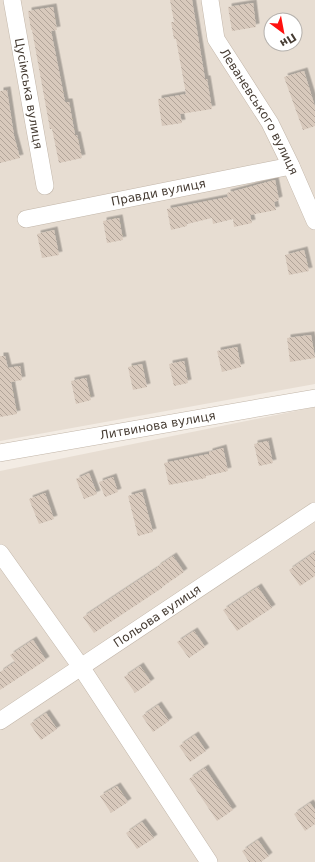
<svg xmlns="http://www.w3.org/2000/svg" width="315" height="862" viewBox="0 0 315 862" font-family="'DejaVu Sans',sans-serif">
<defs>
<pattern id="building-back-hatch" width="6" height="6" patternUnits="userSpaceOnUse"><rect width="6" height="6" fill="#d8c9bc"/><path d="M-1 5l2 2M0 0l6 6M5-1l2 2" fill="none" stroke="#b1a499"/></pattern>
<filter id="shadow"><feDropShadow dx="3.5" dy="-3.5" stdDeviation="0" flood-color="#0004"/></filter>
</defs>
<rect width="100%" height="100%" fill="#f3ece4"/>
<!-- residential -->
<path fill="#e7ddd2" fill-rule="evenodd" d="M0,0H315V384L0,441ZM271,20H295V44H271Z
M315,407V862H0V471Z"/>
<!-- building -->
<path fill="url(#building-back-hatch)" filter="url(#shadow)" d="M170,0H192L205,79H207L212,109L180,114L182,123L162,126L158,99L186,94L176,39H174L171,22H174Z
M253,3L256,27L232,31L228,7Z
M53,7L57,30L51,31L59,71L65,102H69L75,135H77L82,158L59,163L52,129H50L32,30H31L28,11Z
M304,71L315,107V126L303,130L284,77Z
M7,90L14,136L20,158L0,163V91Z
M275,180L279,200L274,202L276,210L250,215L252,223L234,227L233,219L213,224L212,218L187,224V226L171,230L167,209L228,197L227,193Z
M119,218L123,240L107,243L103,221Z
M54,230L59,255L42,258L37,234Z
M304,250L309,271L289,275L285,255Z
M311,335L315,358L290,362L287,338Z
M237,347L241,367L222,372L217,351Z
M0,356H5L8,368L20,366L22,380L11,382L17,414L0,417Z
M184,361L188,383L174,386L169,364Z
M142,364L147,387L133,390L128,367Z
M86,378L91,400L76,404L71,381Z
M268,441L273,463L259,466L254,444Z
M223,448L228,471L206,476V478L169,485L164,463L209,454V452Z
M89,473L97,494L84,499L76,479Z
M113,477L118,492L105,497L99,482Z
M142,492L153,532L138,536L128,496Z
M45,493L54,519L39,524L29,499Z
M315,552V576L300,586L289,570Z
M173,556L184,572L162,587V588L94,633L83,617L157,568V567Z
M258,587L272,608L237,631L223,610Z
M194,631L205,647L189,658L177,642Z
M33,640L46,660L0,690V672L15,662L10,655Z
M140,666L151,682L135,693L124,677Z
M158,705L169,721L153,732L142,716Z
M46,713L57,729L41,740L30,724Z
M195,735L206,751L190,762L179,746Z
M205,768L233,810L217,821L189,779Z
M117,786L128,802L111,813L100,796Z
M310,803L315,810V824L305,831L294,814Z
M142,822L154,838L137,849L126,833Z
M258,840L269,856L261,862H249L242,851Z"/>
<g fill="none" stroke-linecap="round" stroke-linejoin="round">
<defs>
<g id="minor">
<path id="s1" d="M12,0L45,186"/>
<path id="s2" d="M210,0L216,39L270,123L291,166L315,221"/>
<path id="s3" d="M26,219L291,166"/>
<path id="s4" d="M0,453L315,398"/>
<path d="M0,553L81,667L209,862"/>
<path id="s5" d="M0,721L315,511"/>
</g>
</defs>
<!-- minor casing -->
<use href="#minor" stroke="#c2b6a9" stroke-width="18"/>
<!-- minor -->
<use href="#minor" stroke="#fff" stroke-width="17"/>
</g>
<g text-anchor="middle" stroke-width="3.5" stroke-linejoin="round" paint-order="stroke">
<!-- street labels -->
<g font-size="12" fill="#463c33" stroke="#fff">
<text dy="4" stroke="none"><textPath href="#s1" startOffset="95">Цусімська вулиця</textPath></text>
<text dy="4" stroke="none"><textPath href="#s2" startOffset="124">Леваневського вулиця</textPath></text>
<text dy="4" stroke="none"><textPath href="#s3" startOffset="135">Правди вулиця</textPath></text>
<text dy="4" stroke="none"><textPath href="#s4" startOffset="160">Литвинова вулиця</textPath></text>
<text dy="4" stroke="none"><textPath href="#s5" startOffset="189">Польова вулиця</textPath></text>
</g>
</g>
<!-- north arrow -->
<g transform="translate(283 32) rotate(148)"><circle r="19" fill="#ffffff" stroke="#b5b1ad"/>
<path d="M0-3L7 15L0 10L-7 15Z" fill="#ff110f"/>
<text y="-6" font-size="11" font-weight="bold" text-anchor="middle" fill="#463c33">Пн</text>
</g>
</svg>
